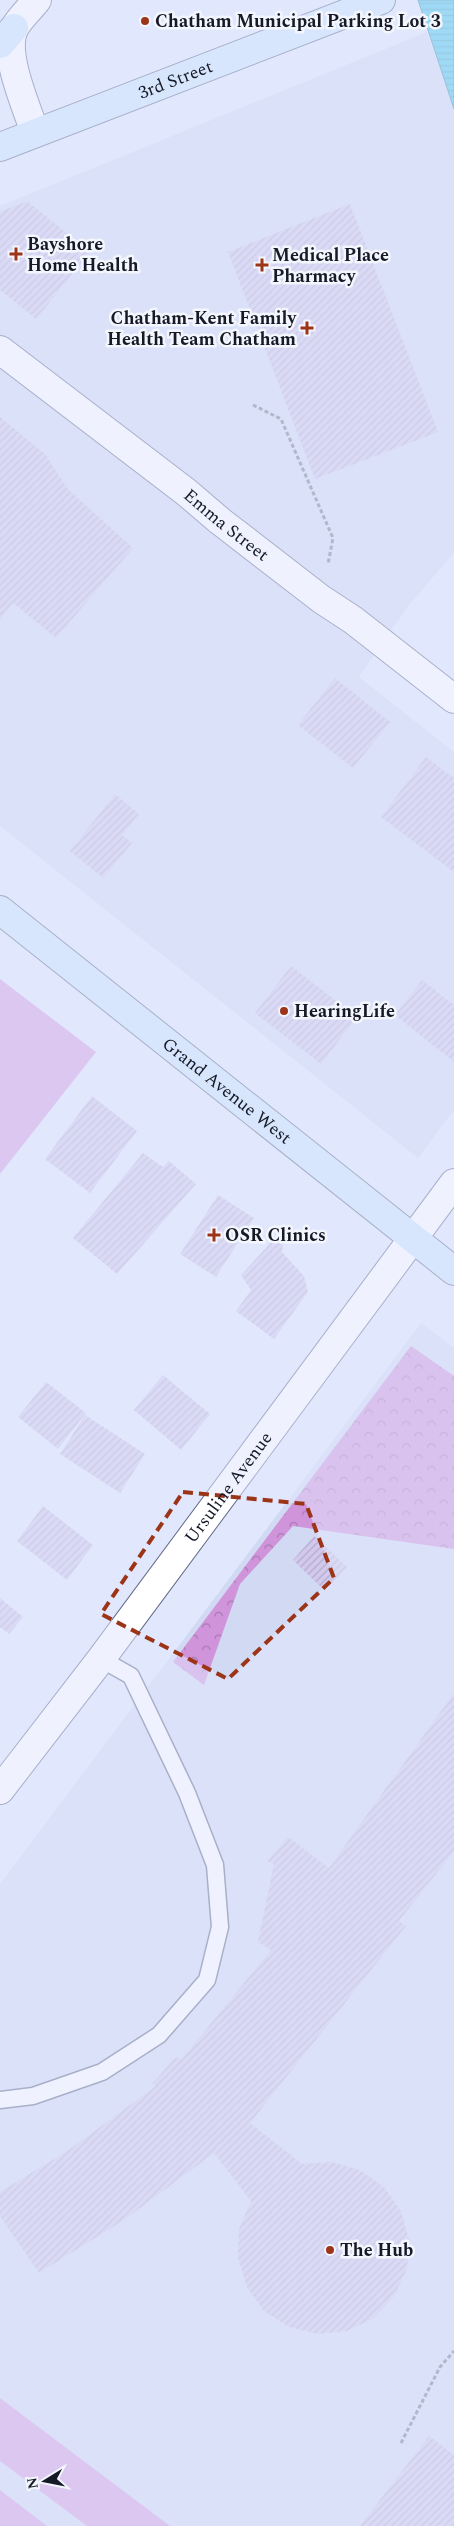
<svg xmlns="http://www.w3.org/2000/svg" width="454" height="2526" viewBox="0 0 454 2526" font-family="Spectral,serif">
<defs>
<pattern id="forest-crowns" width="20" height="18" patternUnits="userSpaceOnUse" patternTransform="scale(1.25)"><rect width="20" height="18" fill="#d094db"/><path d="M2 6a3 3 0 1 1 6 0M12 15a3 3 0 1 1 6 0" fill="none" stroke="#a878b1"/></pattern>
<pattern id="water-rules" width="6" height="5" patternUnits="userSpaceOnUse" patternTransform="scale(1.25)"><rect width="6" height="5" fill="#4dc7eb"/><path d="M0 2.5h6" fill="none" stroke="#42aac9"/></pattern>
<pattern id="building-hatch" width="6" height="6" patternUnits="userSpaceOnUse" patternTransform="scale(1.25)"><rect width="6" height="6" fill="#d2c9ed"/><path d="M-1 1l2-2M0 6l6-6M5 7l2-2" fill="none" stroke="#b4accb"/></pattern>
</defs>
<rect width="100%" height="100%" fill="#e1e8fe"/>
<!-- built -->
<path fill="#d1daf2" d="M427,32L454,109V553L409,605L359,677L454,752V1110L418,1158L0,826V206Z
M421,1323L454,1348V2526H0V1884Z"/>
<!-- forest -->
<path fill="url(#forest-crowns)" d="M411,1346L454,1376V1549L293,1526L240,1584L204,1685L173,1662Z"/>
<!-- park -->
<path fill="#d5a1df" d="M0,979L96,1052L0,1174Z
M0,2398L170,2526H87L0,2461Z
M0,2490L47,2526H0Z"/>
<!-- water -->
<path fill="url(#water-rules)" stroke="#3c93b0" d="M418,0H454V109Z"/>
<!-- building -->
<path fill="url(#building-hatch)" d="M27,201L90,252L36,319L0,290V212Z
M350,204L438,432L315,479L228,252Z
M0,417L45,454L68,489L133,548L56,638L13,603L0,620Z
M335,678L390,722L353,768L298,725Z
M426,757L454,778V872L381,817Z
M115,794L139,814L122,835L132,843L103,878L70,851Z
M291,966L357,1017L321,1064L255,1013Z
M422,980L454,1005V1062L395,1015Z
M92,1096L137,1131L90,1193L45,1159Z
M143,1153L163,1167L169,1161L196,1184L117,1274L73,1238Z
M218,1195L254,1218L216,1277L180,1254Z
M286,1226L282,1252L304,1276L308,1292L274,1339L236,1311L251,1290L241,1275Z
M163,1375L210,1414L181,1450L134,1410Z
M46,1382L86,1413L58,1449L18,1417Z
M85,1415L145,1454L120,1493L60,1454Z
M43,1506L93,1545L67,1580L17,1541Z
M314,1536L347,1567L325,1591L293,1560Z
M0,1598L23,1617L9,1634L0,1627Z
M454,1693V1851L399,1921L406,1926L250,2123L302,2164L332,2162L360,2170L384,2187L401,2211L409,2240L407,2269L394,2296L374,2318L347,2331L318,2334L289,2327L264,2311L247,2287L238,2258L239,2229L251,2201L214,2153L124,2220L39,2273L0,2216V2192L66,2152L156,2086L152,2084L175,2058L182,2059L271,1950L258,1942L274,1864L267,1861L288,1837L329,1868Z
M429,2436L454,2455V2526H360Z"/>
<g fill="none" stroke-linecap="round" stroke-linejoin="round">
<defs>
<path id="lane" d="M0,2100L33,2096L102,2072L159,2035L207,1980L220,1927L215,1865L187,1793L131,1676L101,1659"/>
<g id="street">
<path d="M35,133C27,107 1,52 15,27C20,18 30,9 37,0"/>
<path id="s1" d="M0,350L186,492L220,521L321,599L353,620L454,699"/>
<path id="s2" d="M0,1790L101,1659L454,1183"/>
</g>
<g id="secondary">
<path d="M0,44L14,28"/>
<path id="s3" d="M0,147L381,0"/>
<path id="s4" d="M0,910L454,1271"/>
</g>
</defs>
<!-- lane casing -->
<use href="#lane" stroke="#626b8a" stroke-width="19"/>
<!-- street casing -->
<use href="#street" stroke="#626b8a" stroke-width="30"/>
<!-- secondary casing -->
<use href="#secondary" stroke="#626b8a" stroke-width="30"/>
<!-- path -->
<path stroke="#787d8e" stroke-width="3" stroke-dasharray="4 2.5" stroke-linecap="butt" d="M253,405L281,419L333,538L328,564
M401,2443L440,2367L454,2351"/>
<!-- lane -->
<use href="#lane" stroke="#fff" stroke-width="16"/>
<!-- street -->
<use href="#street" stroke="#fff" stroke-width="28"/>
<!-- secondary -->
<use href="#secondary" stroke="#cbe5fb" stroke-width="28"/>
</g>
<!-- marked area -->
<path d="M0 0H454V2526H0ZM183,1492L306,1504L334,1578L228,1679L101,1614Z" fill="#e1e8fe" fill-opacity=".55" fill-rule="evenodd"/>
<path fill="none" stroke="#9c3418" stroke-width="4" stroke-dasharray="10 6" stroke-linejoin="round" d="M183,1492L306,1504L334,1578L228,1679L101,1614Z"/>
<!-- markers -->
<g fill="#9c3418" stroke="#f3f6fd" stroke-width="2">
<circle cx="145" cy="21" r="5"/>
<path d="M13.5 246.5h5v5h5v5h-5v5h-5v-5h-5v-5h5z"/>
<path d="M259.5 257.5h5v5h5v5h-5v5h-5v-5h-5v-5h5z"/>
<path d="M304.5 320.5h5v5h5v5h-5v5h-5v-5h-5v-5h5z"/>
<circle cx="284" cy="1011" r="5"/>
<path d="M211.5 1227.5h5v5h5v5h-5v5h-5v-5h-5v-5h5z"/>
<circle cx="330" cy="2250" r="5"/>
</g>
<g text-anchor="middle" stroke-width="5" stroke-linejoin="round" paint-order="stroke">
<!-- poi labels -->
<g font-size="18" font-weight="bold" fill="#161926" stroke="#f3f6fd" text-anchor="start">
<text x="155" y="27">Chatham Municipal Parking Lot 3</text>
<text x="27" y="250">Bayshore<tspan x="27" dy="21">Home Health</tspan></text>
<text x="272" y="261">Medical Place<tspan x="272" dy="21">Pharmacy</tspan></text>
<text x="296" y="324" text-anchor="end">Chatham-Kent Family<tspan x="296" dy="21">Health Team Chatham</tspan></text>
<text x="294" y="1017">HearingLife</text>
<text x="225" y="1241">OSR Clinics</text>
<text x="340" y="2256">The Hub</text>
</g>
<!-- street labels -->
<g font-size="18" fill="#161926" stroke="#f3f6fd">
<text dy="6" stroke="none"><textPath href="#s3" startOffset="188">3rd Street</textPath></text>
<text dy="6" stroke="none"><textPath href="#s1" startOffset="286">Emma Street</textPath></text>
<text dy="6" stroke="none"><textPath href="#s4" startOffset="290">Grand Avenue West</textPath></text>
<text dy="6" stroke="none"><textPath href="#s2" startOffset="379">Ursuline Avenue</textPath></text>
</g>
</g>
<!-- north arrow -->
<g transform="translate(45 2481) rotate(260)" stroke="#f3f6fd" stroke-width="4" paint-order="stroke">
<path d="M0-4L9 19L0 12L-9 19Z" fill="#161926"/>
<text y="-8" font-size="14" font-weight="bold" text-anchor="middle" fill="#161926">N</text>
</g>
</svg>
